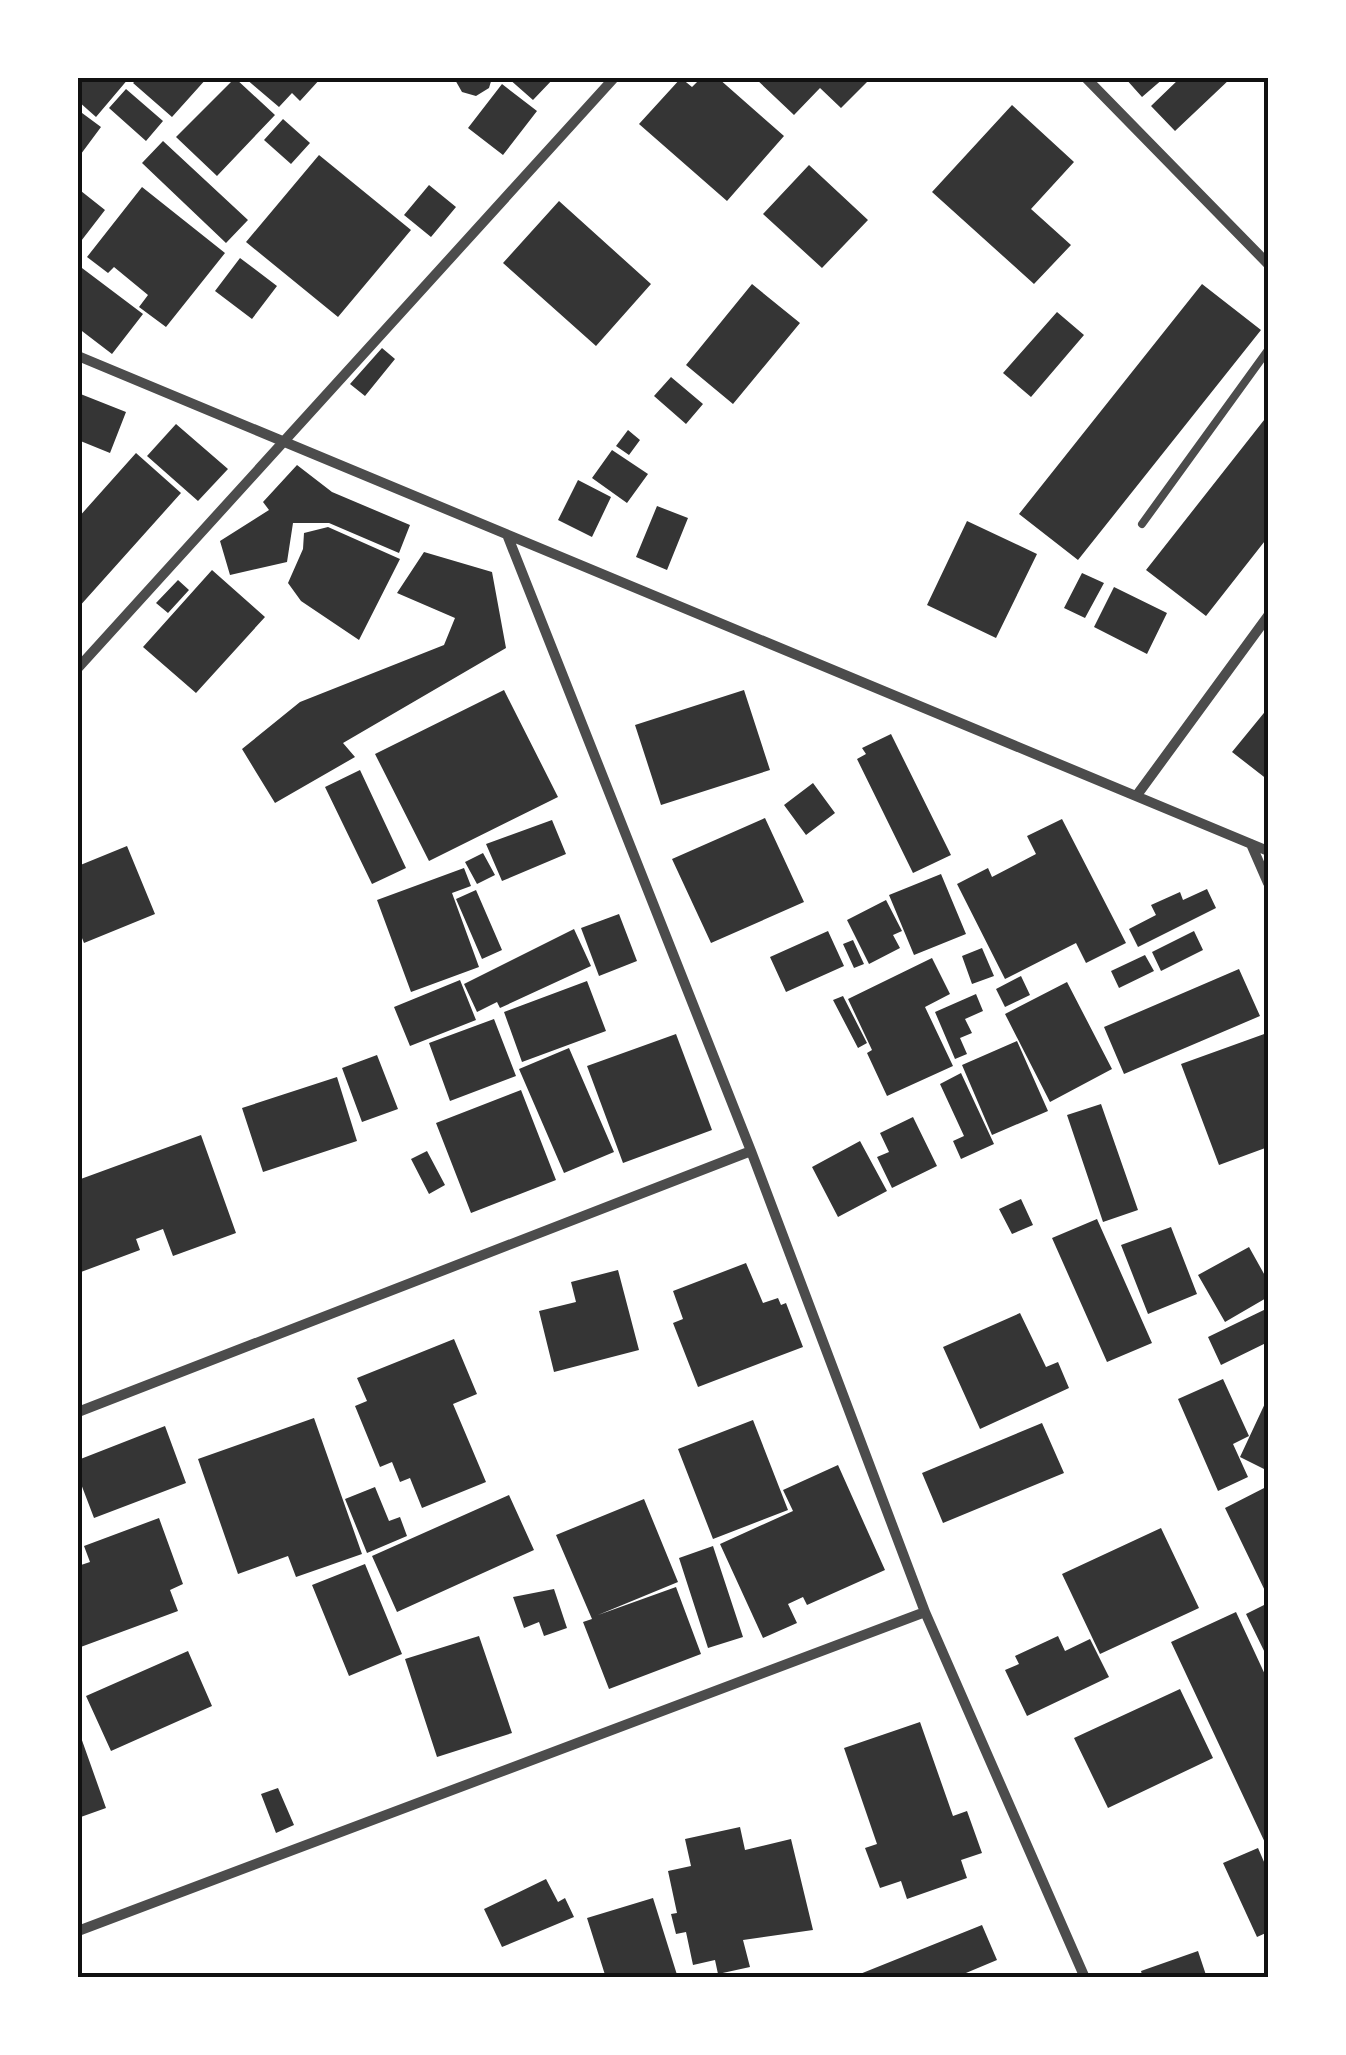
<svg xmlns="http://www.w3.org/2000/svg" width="1346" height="2055" viewBox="0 0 1346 2055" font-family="'Space Grotesk',sans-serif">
<rect width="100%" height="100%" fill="#fff"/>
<!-- building -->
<path fill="#353535" d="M78,78H129L96,117L78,101Z
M138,78H207L172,117L133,83Z
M235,78L275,115L217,176L176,137Z
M245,78H321L300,101L292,93L279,107Z
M454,78H492L489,88L476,96L462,92Z
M508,78H554L533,100Z
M681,78L692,87L701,78H718L784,136L727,201L639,124Z
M755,78H871L841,108L820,88L794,115Z
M1125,78H1164L1142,97Z
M1180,78H1231L1175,131L1151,106Z
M502,84L537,111L503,155L468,128Z
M126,89L163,121L146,141L109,108Z
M1012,105L1074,162L1031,209L1071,245L1034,284L932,192Z
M78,110L101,127L78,158Z
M283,119L310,143L291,164L264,140Z
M163,141L248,220L226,243L142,163Z
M319,155L411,230L338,317L246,242Z
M809,165L868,220L822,268L763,214Z
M429,185L456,207L431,237L404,215Z
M142,187L225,253L166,327L139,307L148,295L114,267L108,273L87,257Z
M81,191L105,210L78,245V195Z
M559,201L651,284L596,346L503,263Z
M240,258L277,286L252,319L215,291Z
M78,265L143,314L112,354L78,328Z
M752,284L800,323L733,404L686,365Z
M1202,284L1261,330L1078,560L1019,514Z
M1057,312L1084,335L1031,397L1003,373Z
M382,348L395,359L365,396L350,384Z
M671,377L703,404L686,424L654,396Z
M78,393L126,412L110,453L78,440Z
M1268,415V537L1206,616L1146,570Z
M176,424L228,469L198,501L147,456Z
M628,430L640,440L629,455L616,446Z
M612,450L648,474L627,503L592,478Z
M136,453L181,493L78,608V518Z
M297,465L332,492L410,525L399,553L329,523H293L287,562L230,575L220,541L269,510L263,502Z
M578,480L611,497L592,537L558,520Z
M657,506L688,518L667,570L636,557Z
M967,521L1037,554L996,638L927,605Z
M328,527L400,559L359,640L301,601L288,583L303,549L304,533Z
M424,552L492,572L506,648L343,743L355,757L275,803L242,749L300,702L444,645L455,618L397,593Z
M212,570L265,617L196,693L143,647Z
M1082,573L1104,583L1085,618L1064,608Z
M178,580L189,590L168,613L156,603Z
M1114,587L1167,613L1147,654L1094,627Z
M504,690L558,797L429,861L375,754Z
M744,690L770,770L661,805L635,725Z
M1268,708V780L1232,752Z
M891,734L951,855L913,873L857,759L866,754L862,748Z
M360,770L406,868L372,884L325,787Z
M813,783L835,813L806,835L784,805Z
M765,818L804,902L711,943L672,859Z
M1062,819L1126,943L1086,963L1076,943L1005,979L957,884L988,868L992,877L1036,854L1027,836Z
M552,820L566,854L502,881L486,844Z
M127,846L155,914L84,943L78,928V866Z
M483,853L495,875L477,884L465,862Z
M464,868L471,886L452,893L479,967L411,992L377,900Z
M941,874L966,934L914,955L889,895Z
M1207,889L1216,908L1138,947L1129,929L1156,915L1151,905L1180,892L1183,900Z
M476,890L502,950L482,959L456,899Z
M886,900L902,931L893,935L900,948L869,964L847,920Z
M619,914L637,961L599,976L581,928Z
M574,929L591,966L500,1008L497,1002L477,1012L464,984Z
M828,931L844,966L786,992L770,957Z
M1194,931L1203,950L1161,971L1152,952Z
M853,940L864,964L854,968L843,944Z
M982,948L994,976L972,984L962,956Z
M1145,955L1154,971L1119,988L1111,971Z
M932,958L950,994L925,1007L953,1066L887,1096L867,1053L872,1050L848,999Z
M1239,969L1260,1016L1124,1074L1104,1027Z
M1021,976L1030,995L1005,1007L996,989Z
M460,980L476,1020L410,1046L394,1007Z
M587,981L606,1031L522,1062L504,1012Z
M1067,982L1112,1069L1050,1102L1005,1014Z
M976,994L983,1011L965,1019L972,1033L960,1038L967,1054L955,1059L935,1012Z
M843,996L867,1043L858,1048L833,1000Z
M494,1019L516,1076L450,1101L429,1043Z
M1267,1033L1268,1147L1219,1165L1181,1064Z
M676,1034L712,1130L623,1163L587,1066Z
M1017,1041L1048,1111L992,1135L962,1065Z
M569,1048L614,1152L564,1173L519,1069Z
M377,1055L398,1109L362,1122L342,1068Z
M961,1073L994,1144L961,1159L953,1141L964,1136L940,1084Z
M337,1077L357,1141L263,1172L242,1108Z
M521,1090L556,1180L471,1213L436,1123Z
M1101,1104L1138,1210L1103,1222L1067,1115Z
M913,1117L937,1166L892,1188L877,1157L889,1152L880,1133Z
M201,1135L236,1233L173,1256L163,1229L136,1239L140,1250L81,1272L78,1180Z
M860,1141L887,1191L838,1217L812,1167Z
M427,1151L445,1185L429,1194L411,1159Z
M1021,1199L1033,1225L1012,1234L999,1209Z
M1097,1219L1152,1343L1107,1362L1052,1238Z
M1171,1227L1197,1294L1148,1314L1121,1245Z
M1249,1247L1268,1281V1297L1225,1322L1198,1275Z
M746,1263L763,1303L778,1298L781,1305L786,1303L803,1347L698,1387L673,1323L683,1319L673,1291Z
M618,1270L639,1350L554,1372L539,1311L576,1302L571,1282Z
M1268,1308V1342L1221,1365L1208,1337Z
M1020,1313L1046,1367L1058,1362L1069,1388L980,1429L943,1347Z
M454,1339L477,1394L453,1404L486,1482L422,1508L410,1478L400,1482L392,1462L380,1467L355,1406L367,1401L357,1378Z
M1223,1379L1249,1436L1233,1444L1248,1477L1218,1491L1178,1399Z
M1268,1397V1471L1240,1457Z
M314,1418L362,1554L296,1577L288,1556L238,1574L198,1459Z
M753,1420L788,1510L713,1539L678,1449Z
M1042,1423L1064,1473L943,1523L922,1473Z
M165,1426L186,1483L94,1518L78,1476V1460Z
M838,1465L885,1570L807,1605L803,1597L788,1604L797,1623L763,1638L720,1544L793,1511L783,1490Z
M1268,1486V1597L1225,1508Z
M375,1487L389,1521L400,1517L407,1536L367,1553L345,1499Z
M509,1495L534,1550L397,1612L372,1556Z
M644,1499L678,1582L598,1615L676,1587L701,1654L609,1689L583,1622L592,1619L556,1535Z
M159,1518L183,1584L170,1590L178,1611L78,1648V1566L90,1562L84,1546Z
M1161,1528L1199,1608L1100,1654L1062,1574Z
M713,1546L743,1637L708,1648L679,1558Z
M365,1564L402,1654L349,1676L312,1585Z
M554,1589L567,1628L544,1636L539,1622L524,1628L513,1597Z
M1268,1603V1659L1246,1614Z
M1236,1612L1268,1681V1849L1171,1642Z
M479,1636L512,1733L437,1757L405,1659Z
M1058,1636L1065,1651L1090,1639L1109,1677L1027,1716L1005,1670L1019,1664L1015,1656Z
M188,1651L212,1706L111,1751L86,1696Z
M1180,1689L1213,1758L1108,1808L1074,1738Z
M920,1722L953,1816L967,1811L982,1853L961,1860L967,1878L907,1899L901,1881L880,1888L865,1848L877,1844L844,1748Z
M78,1729L106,1808L78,1818Z
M278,1788L294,1825L276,1833L261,1794Z
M740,1827L745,1850L791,1839L813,1930L743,1940L750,1967L718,1974L715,1960L693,1965L686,1932L676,1934L671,1914L677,1913L668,1871L691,1866L685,1839Z
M1258,1848L1268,1871V1932L1257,1937L1223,1863Z
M546,1879L558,1902L565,1898L574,1917L502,1947L484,1909Z
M653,1898L678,1978H606L587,1918Z
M982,1925L997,1960L954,1978H850Z
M1198,1951L1207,1978H1143L1141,1971Z"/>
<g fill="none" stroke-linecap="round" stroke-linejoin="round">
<!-- service -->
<path stroke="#4c4c4c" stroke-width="8" d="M1142,524L1268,350"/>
<!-- minor -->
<path stroke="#4c4c4c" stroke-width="10" d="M1086,78L1268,264
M78,356L1268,851
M508,537L751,1151L925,1612L1085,1978
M78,668L614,78
M1137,795L1268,616
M1251,844L1268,883
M78,1412L751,1151
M78,1931L925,1612"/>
</g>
<!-- border -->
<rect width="1346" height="2055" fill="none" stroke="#ffffff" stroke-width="160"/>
<rect x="80" y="80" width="1186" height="1895" fill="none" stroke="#111" stroke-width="4"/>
</svg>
